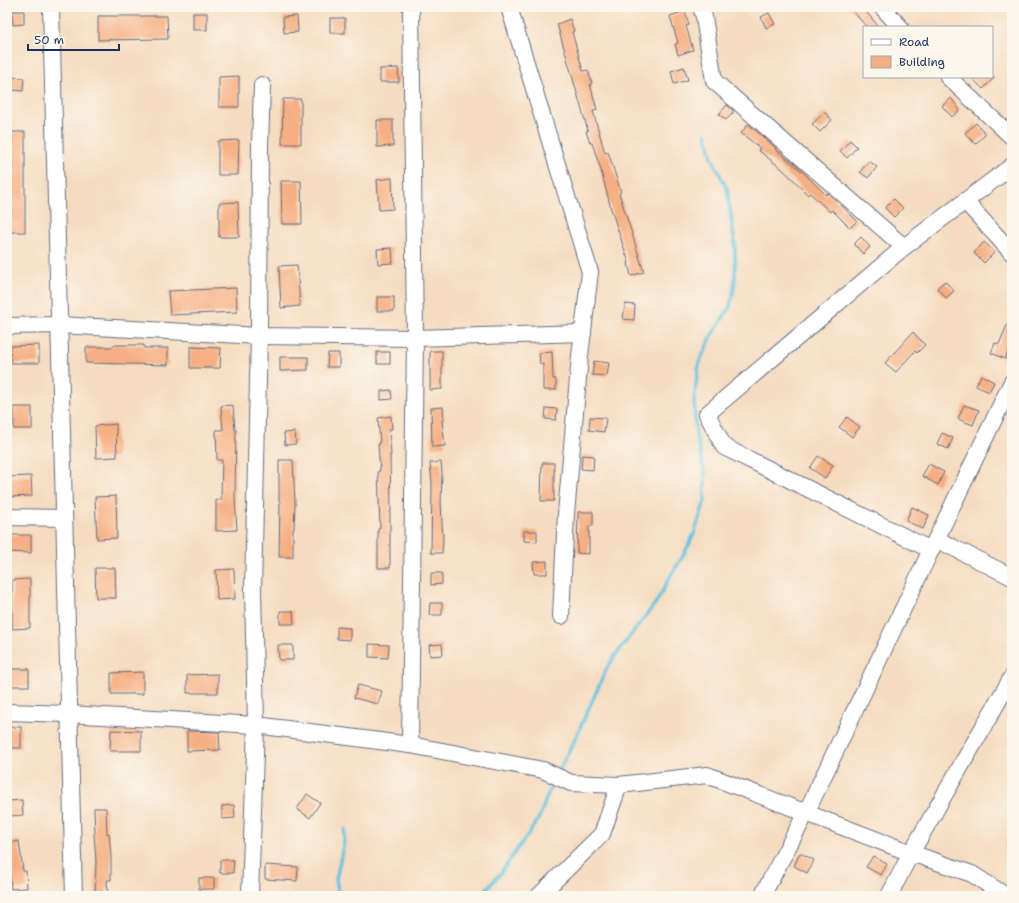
<svg xmlns="http://www.w3.org/2000/svg" width="1019" height="903" font-family="'Shantell Sans',sans-serif">
	<style>
		.lines { fill: none; stroke-linecap: round; stroke-linejoin: round }
		.stream { stroke: #62c1e0; stroke-width: 3.5 }
		.building { fill: #f6af82 }
		.minor-casing { stroke: #676c80; stroke-width: 18 }
		.minor { stroke: #fff; stroke-width: 16 }
	</style>
	<rect width="100%" height="100%" fill="#fbf7ec"/>
	<filter id="ink" filterUnits="userSpaceOnUse"><feTurbulence type="fractalNoise" baseFrequency=".025" numOctaves="2"/><feDisplacementMap in="SourceGraphic" scale="8" xChannelSelector="R" yChannelSelector="G"/><feConvolveMatrix kernelMatrix="1 2 1 2 8 2 1 2 1" color-interpolation-filters="sRGB"/></filter>
	<filter id="wash" filterUnits="userSpaceOnUse"><feTurbulence type="fractalNoise" baseFrequency=".012" numOctaves="4" result="noise"/><feDisplacementMap in="SourceGraphic" scale="16" xChannelSelector="R" yChannelSelector="G"/><feGaussianBlur stdDeviation="0.9" result="paint"/><feColorMatrix in="noise" values="0 0 0 0 0 0 0 0 0 0 0 0 0 0 0 0 0 1.4 0 .05"/><feComposite in="paint" operator="in"/></filter>
	<g filter="url(#wash)">
		<rect width="100%" height="100%" fill="#f5dcc0"/>
		<g class="lines">
			<g class="stream">
				<polyline points="558,772 574,741 607,668 615,656 657,601 671,575 683,556 694,534 705,501 705,475 696,435 694,399 699,363 713,333 729,309 733,295 735,277 735,245 727,189 712,158 706,133"/>
				<polyline points="339,896 336,879 343,847 345,829"/>
				<polyline points="480,896 499,875 538,820 554,779"/>
			</g>
		</g>
		<g id="blocks">
			<g class="building">
				<polygon points="849,7 862,7 879,27 867,27"/>
				<polygon points="12,11 24,11 24,24 13,25"/>
				<polygon points="685,11 689,25 686,26 693,50 678,55 675,44 678,43 670,16"/>
				<rect x="193" y="13" width="14" height="17"/>
				<polygon points="769,13 775,24 766,28 761,17"/>
				<polygon points="98,16 167,16 168,39 98,40"/>
				<polygon points="297,16 298,32 284,33 283,17"/>
				<rect x="330" y="18" width="15" height="15"/>
				<polygon points="570,19 574,31 572,32 583,71 588,70 592,83 590,84 597,110 593,111 605,153 608,152 621,192 619,193 644,272 631,276 628,263 629,263 611,209 600,167 592,143 590,143 586,131 588,131 557,24"/>
				<polygon points="684,67 688,80 674,84 671,71"/>
				<polygon points="398,68 399,82 380,82 380,69"/>
				<polygon points="239,76 239,107 219,107 219,77"/>
				<polygon points="11,77 24,78 23,91 11,90"/>
				<polygon points="971,77 995,77 983,89"/>
				<polygon points="951,98 960,110 952,117 942,106"/>
				<polygon points="283,99 301,99 301,144 282,144"/>
				<polygon points="727,105 733,110 733,113 726,120 719,114"/>
				<polygon points="825,112 832,120 820,132 812,124"/>
				<polygon points="377,120 393,120 393,146 377,147"/>
				<polygon points="976,123 986,134 975,144 965,133"/>
				<polygon points="748,124 776,148 775,149 804,173 826,195 828,193 839,203 857,221 850,228 832,210 830,212 810,193 808,195 800,187 800,186 781,168 758,150 760,148 741,133"/>
				<rect x="7" y="132" width="18" height="100"/>
				<polygon points="239,140 238,175 218,175 218,141"/>
				<polygon points="850,140 857,147 847,158 840,151"/>
				<polygon points="869,161 877,167 868,178 860,172"/>
				<polygon points="392,178 393,209 379,210 377,180"/>
				<polygon points="281,181 301,181 302,224 282,224"/>
				<polygon points="894,199 903,208 894,217 885,208"/>
				<polygon points="238,202 239,237 219,237 219,203"/>
				<polygon points="861,237 870,247 863,254 854,244"/>
				<polygon points="984,242 995,252 984,263 974,253"/>
				<polygon points="392,248 393,263 378,264 377,249"/>
				<polygon points="297,265 300,306 281,308 279,266"/>
				<polygon points="945,281 954,291 946,298 937,288"/>
				<polygon points="236,288 237,312 170,315 168,291"/>
				<rect x="377" y="297" width="17" height="14"/>
				<polygon points="625,304 635,305 634,320 623,319"/>
				<polygon points="1012,314 1012,342 1005,359 991,353 995,343 999,344"/>
				<polygon points="913,332 925,345 917,353 915,351 896,372 885,363"/>
				<polygon points="39,345 39,363 11,363 10,346"/>
				<polygon points="113,345 144,345 144,348 168,348 168,365 86,363 86,347 113,347"/>
				<polygon points="190,347 221,348 220,368 190,368"/>
				<polygon points="430,351 442,351 442,389 430,390"/>
				<rect x="377" y="352" width="13" height="12"/>
				<polygon points="552,352 553,379 556,379 556,390 543,390 543,364 540,364 539,353"/>
				<polygon points="328,353 339,353 339,367 327,367"/>
				<polygon points="280,357 308,357 308,370 280,371"/>
				<polygon points="594,361 609,363 607,376 592,375"/>
				<polygon points="981,375 994,382 989,392 976,386"/>
				<polygon points="391,390 392,399 381,400 381,391"/>
				<polygon points="233,405 235,430 236,430 235,499 237,530 216,531 216,500 221,500 222,460 217,460 216,430 223,430 221,406"/>
				<polygon points="964,405 979,410 973,425 958,419"/>
				<rect x="14" y="407" width="18" height="22"/>
				<polygon points="443,407 444,420 442,420 445,446 432,447 431,408"/>
				<polygon points="546,408 557,409 556,420 545,419"/>
				<polygon points="391,416 392,429 389,429 391,455 390,455 391,512 390,512 390,568 378,568 378,529 380,528 378,471 380,471 378,444 380,444 378,418"/>
				<polygon points="590,417 606,418 604,432 589,430"/>
				<polygon points="847,417 860,427 852,437 839,427"/>
				<polygon points="116,424 117,457 96,458 95,426"/>
				<polygon points="295,432 296,444 285,445 284,433"/>
				<polygon points="942,433 953,438 948,449 937,444"/>
				<polygon points="582,455 594,456 593,470 581,469"/>
				<polygon points="818,456 833,465 825,478 810,468"/>
				<polygon points="279,460 293,460 295,503 294,529 293,529 293,557 279,557 280,502 279,502"/>
				<polygon points="441,462 442,473 441,503 443,541 442,553 431,553 432,483 430,463"/>
				<polygon points="542,463 554,463 554,501 541,501"/>
				<polygon points="929,464 944,472 938,485 922,476"/>
				<polygon points="31,476 32,496 8,497 8,477"/>
				<polygon points="116,496 117,538 97,539 95,497"/>
				<polygon points="912,507 929,515 923,529 906,521"/>
				<polygon points="578,512 593,512 593,526 589,526 589,554 577,553"/>
				<polygon points="524,531 537,531 537,542 524,541"/>
				<polygon points="7,535 31,535 31,553 7,552"/>
				<polygon points="547,561 547,574 534,574 533,562"/>
				<polygon points="95,568 115,568 116,598 96,598"/>
				<polygon points="234,569 235,599 217,600 216,570"/>
				<polygon points="431,573 442,573 442,584 431,585"/>
				<polygon points="30,579 30,628 12,629 12,580"/>
				<polygon points="430,603 442,603 442,615 429,615"/>
				<polygon points="280,611 293,611 294,624 280,624"/>
				<polygon points="337,627 350,628 350,640 337,639"/>
				<polygon points="369,644 389,645 388,658 369,657"/>
				<polygon points="442,644 443,655 430,656 429,645"/>
				<polygon points="278,645 293,645 293,660 279,660"/>
				<rect x="7" y="669" width="22" height="17"/>
				<polygon points="143,672 143,694 111,694 111,673"/>
				<polygon points="218,674 218,693 187,693 187,675"/>
				<polygon points="358,685 382,691 378,704 354,698"/>
				<rect x="7" y="727" width="14" height="21"/>
				<polygon points="111,730 141,731 141,751 110,751"/>
				<polygon points="187,731 219,732 220,750 187,751"/>
				<polygon points="307,794 320,803 310,818 297,809"/>
				<polygon points="22,800 23,815 9,816 8,801"/>
				<polygon points="234,805 235,818 222,819 222,806"/>
				<polygon points="94,808 106,808 107,834 109,833 111,857 111,880 107,880 108,896 95,896 96,861 94,834 95,834"/>
				<polygon points="19,841 23,871 26,871 27,888 11,889 9,858 8,858 7,843"/>
				<polygon points="800,853 814,860 807,873 794,866"/>
				<polygon points="873,856 887,864 881,875 866,867"/>
				<polygon points="220,860 234,860 233,873 220,873"/>
				<polygon points="265,865 298,867 297,881 265,879"/>
				<rect x="199" y="878" width="15" height="11"/>
			</g>
		</g>
	</g>
	<g filter="url(#ink)">
		<use href="#blocks" fill-opacity="0" stroke="#676c80" stroke-width="1"/>
		<g class="lines">
			<g class="minor-casing">
				<g id="minor">
					<polyline points="51,7 74,896"/>
					<polyline points="509,7 590,272 580,356 566,514 561,616"/>
					<polyline points="701,7 704,17 714,81 904,247"/>
					<polyline points="882,7 900,27"/>
					<polyline points="948,77 1012,137"/>
					<polyline points="965,201 1012,253"/>
					<polyline points="7,326 59,325 259,336 415,338 583,333"/>
					<polyline points="7,517 64,518"/>
					<polyline points="936,539 1012,577"/>
					<polyline points="931,550 724,447 707,414 904,247 1012,166"/>
					<polyline points="7,712 68,714 256,725 410,745 543,770 571,783 619,785 707,775 911,853 972,874 1006,896"/>
					<polyline points="410,745 415,338 411,7"/>
					<polyline points="250,896 256,725 253,590 259,336 260,144 262,85"/>
					<polyline points="539,896 602,834 619,785"/>
					<polyline points="762,896 806,813 931,550 1012,382"/>
					<polyline points="889,896 911,853 1012,677"/>
				</g>
			</g>
			<use href="#minor" class="minor"/>
		</g>
	</g>
	<rect width="1019" height="903" fill="none" stroke="#fbf7ec" stroke-width="24"/>
	<rect x="863" y="26" width="130" height="52" fill="#fbf7ec" stroke="#a1a7b3"/>
	<rect x="871" y="39" width="20" height="6" fill="#ffffff" stroke="#a1a7b3"/>
	<text x="899" y="46" font-size="12" fill="#1b2f5e">Road</text>
	<rect x="871" y="56" width="20" height="12" fill="#f6af82" stroke="#a1a7b3"/>
	<text x="899" y="66" font-size="12" fill="#1b2f5e">Building</text>
	<path d="M28 44v6h91v-6" fill="none" stroke="#1b2f5e" stroke-width="2"/>
	<text x="34" y="44" font-size="12" fill="#1b2f5e" stroke="#fbf7ec" stroke-width="3" paint-order="stroke">50 m</text>
</svg>
